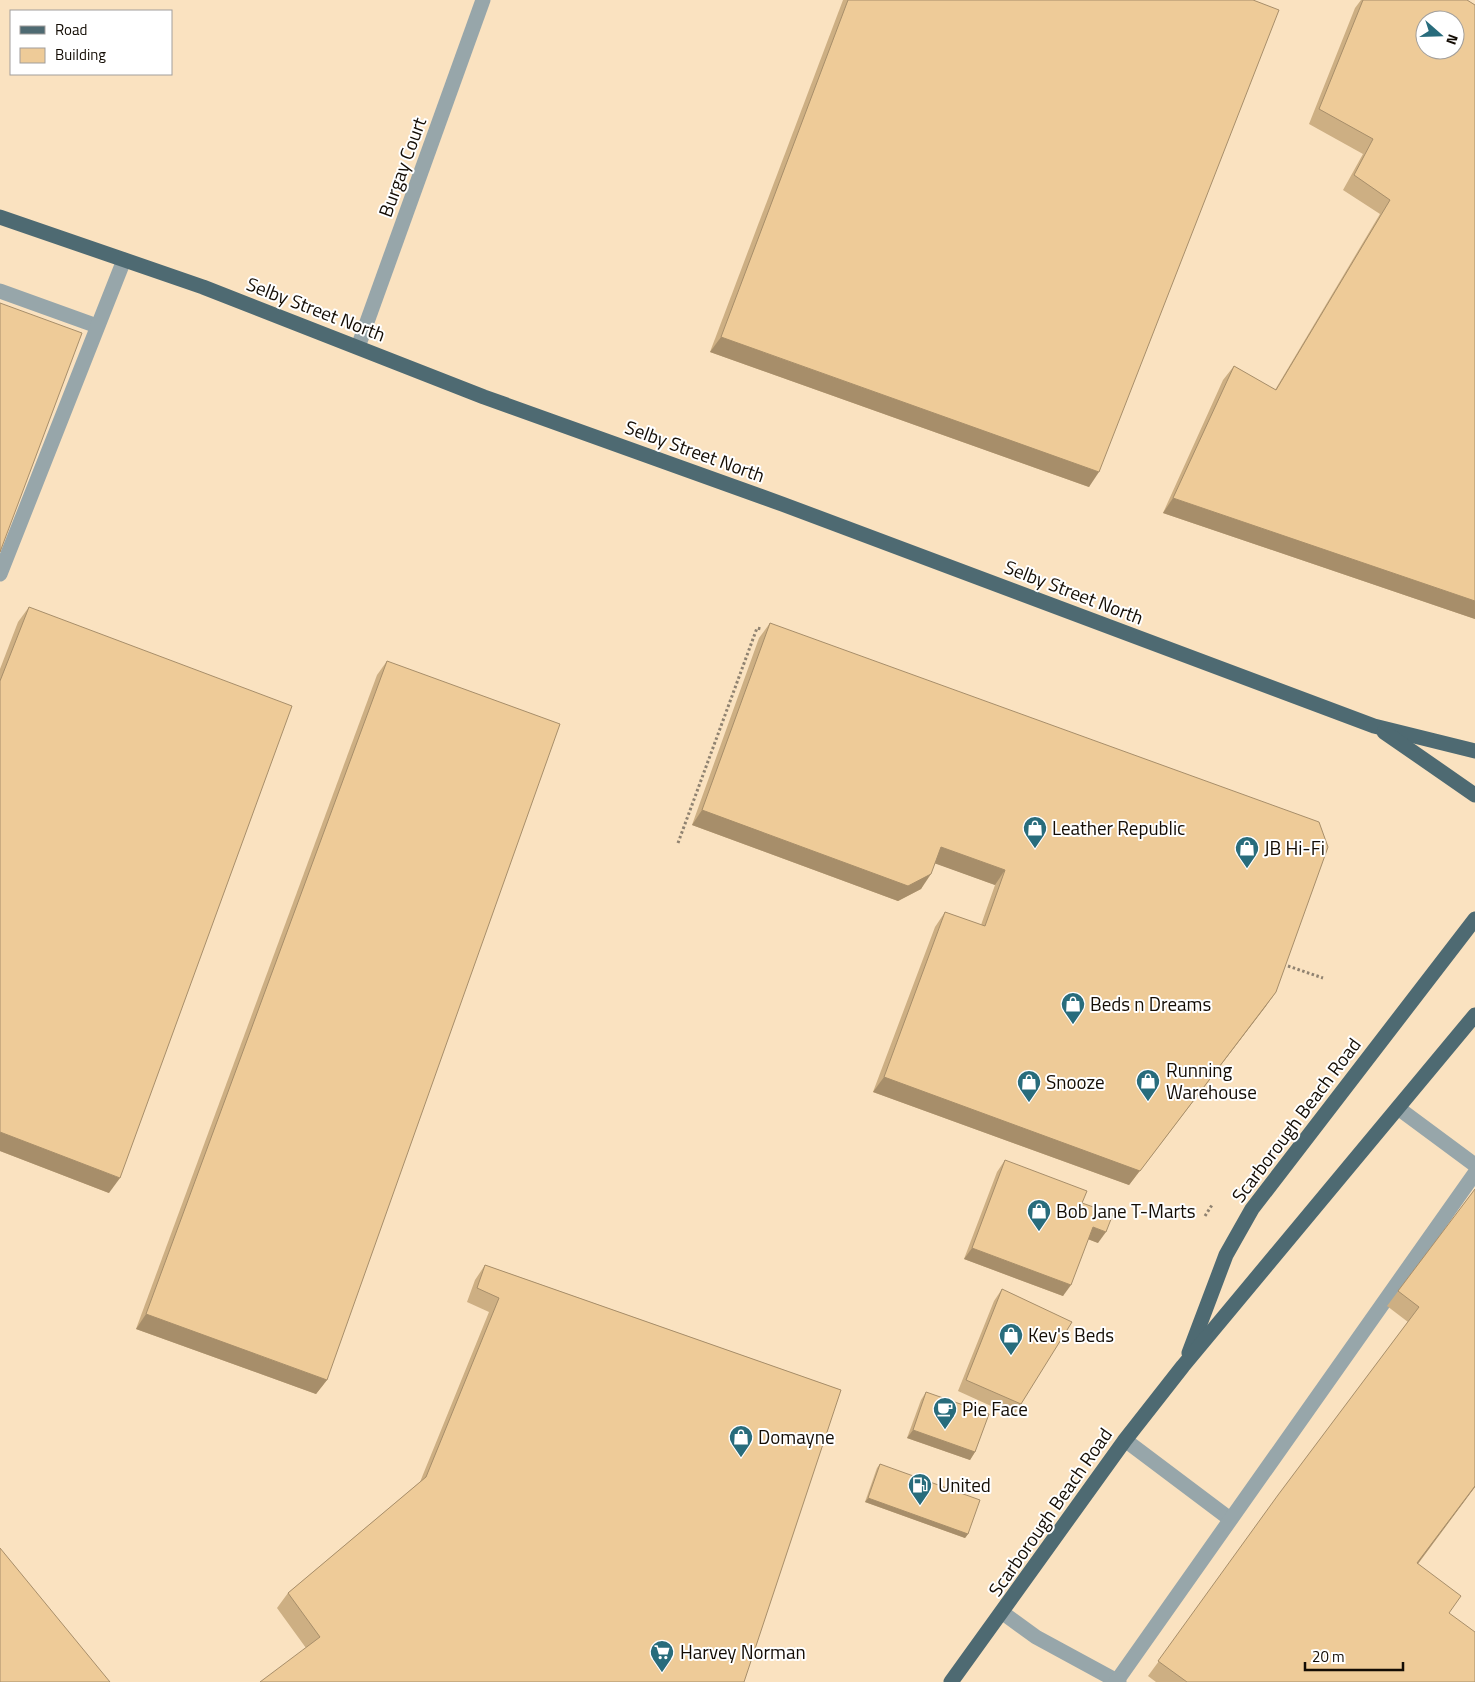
<svg xmlns="http://www.w3.org/2000/svg" width="1475" height="1682" font-family="'Titillium Web',sans-serif">
	<style>
		.built { fill: #fae2c0; fill-rule: evenodd }
		.lines { fill: none; stroke-linecap: round; stroke-linejoin: round }
		.path { stroke: #8f8270; stroke-width: 3; stroke-dasharray: 2.5 2.5; stroke-linecap: butt }
		.minor { stroke: #97a6aa; stroke-width: 15 }
		.major { stroke: #4e6a72; stroke-width: 15 }
		.wall { fill: #cdaf83 }
		.shaded-wall { fill: #a78e6a }
		.building { fill: #eecb98; stroke: #a78e6a; fill-rule: evenodd }
		.labels { text-anchor: middle; stroke-width: 4; stroke-linejoin: round; paint-order: stroke }
		.street-label { font-size: 19px; fill: #130c04; stroke: #fff }
		.poi-label { font-size: 19px; fill: #130c04; stroke: #fff; text-anchor: start }
	</style>
	<rect width="100%" height="100%" fill="#ffecd1"/>
	<path class="built" d="M0 0H1475V1682H0ZM11 11H171V74H11ZM1425 20H1455V50H1425Z"/>
	<g class="lines">
		<g class="path">
			<polyline points="678,843 757,628 762,629"/>
			<polyline points="1288,966 1323,978"/>
			<polyline points="1205,1216 1212,1205"/>
		</g>
		<g class="minor">
			<polyline points="0,291 97,326"/>
			<polyline points="358,347 483,0"/>
			<polyline points="0,574 124,260"/>
			<polyline points="1398,1108 1475,1165"/>
			<polyline points="1125,1440 1230,1519"/>
			<polyline points="1003,1613 1036,1637 1119,1682"/>
			<polyline points="1116,1682 1475,1173"/>
		</g>
		<g class="major">
			<polyline points="0,217 203,287 484,397 782,504 1374,726 1475,751"/>
			<polyline points="1384,732 1475,795"/>
			<polyline points="1189,1353 1226,1255 1252,1209 1475,919"/>
			<polyline points="951,1682 1125,1440 1183,1366 1475,1015"/>
		</g>
	</g>
	<g class="wall">
		<polygon points="843,0 1253,0 1089,487 710,352"/>
		<polygon points="1361,0 1467,0 1475,5 1475,619 1163,513 1223,380 1234,366 1275,390 1380,214 1343,190 1363,154 1309,124 1355,8"/>
		<polygon points="29,607 109,1193 0,1151 0,669 18,622"/>
		<polygon points="770,623 1266,1006 1129,1185 873,1092 935,927 945,912 981,925 995,885 935,863 921,889 898,901 692,825 759,638"/>
		<polygon points="387,661 327,1380 316,1394 136,1329 377,675"/>
		<polygon points="1005,1160 1082,1203 1098,1243 1088,1239 1063,1296 964,1259 997,1172"/>
		<polygon points="1475,1189 1475,1487 1418,1564 1449,1613 1475,1682 1156,1682 1148,1676 1408,1322 1387,1306"/>
		<polygon points="485,1265 841,1390 306,1648 277,1608 288,1593 420,1482 489,1312 467,1302 475,1280"/>
		<polygon points="1002,1289 1021,1404 1013,1416 958,1391 994,1301"/>
		<polygon points="926,1392 975,1452 970,1460 907,1438 921,1400"/>
		<polygon points="880,1464 968,1534 965,1538 865,1502 877,1468"/>
	</g>
	<g class="shaded-wall">
		<polygon points="721,337 1099,472 1089,487 710,352"/>
		<polygon points="1173,498 1475,601 1475,619 1163,513"/>
		<polygon points="702,810 931,874 921,889 898,901 692,825"/>
		<polygon points="941,847 1005,870 995,885 931,862"/>
		<polygon points="1276,992 1266,1006 1129,1185 873,1092 884,1077"/>
		<polygon points="0,1132 120,1178 109,1193 0,1151"/>
		<polygon points="1093,1227 1106,1232 1098,1243 1085,1238"/>
		<polygon points="972,1248 1071,1285 1063,1296 964,1259"/>
		<polygon points="146,1314 327,1380 316,1394 136,1329"/>
		<polygon points="913,1430 975,1452 970,1460 907,1438"/>
		<polygon points="1475,1486 1475,1487 1407,1578 1417,1563"/>
		<polygon points="868,1498 968,1534 965,1538 865,1502"/>
	</g>
	<g class="building">
		<polygon points="848,0 1253,0 1279,10 1099,472 721,337"/>
		<path d="M1363 0H1467L1475 5V601L1173 498 1234 366 1276 390 1390 200 1354 175 1373 139 1319 109ZM1425 20H1455V50H1425Z"/>
		<polygon points="0,303 82,333 0,552"/>
		<polygon points="29,607 292,706 120,1178 0,1132 0,681"/>
		<polygon points="770,623 1319,822 1328,847 1276,992 1140,1171 884,1077 945,912 985,926 1005,870 941,847 931,874 908,886 702,810"/>
		<polygon points="387,661 560,724 327,1380 146,1314"/>
		<polygon points="1005,1160 1087,1191 1082,1203 1113,1214 1106,1232 1093,1227 1071,1285 972,1248"/>
		<polygon points="1475,1189 1475,1486 1417,1563 1461,1596 1449,1613 1475,1632 1475,1682 1187,1682 1158,1661 1278,1495 1419,1307 1398,1291"/>
		<polygon points="485,1265 841,1390 744,1682 260,1682 320,1637 288,1593 426,1477 499,1298 477,1288"/>
		<polygon points="1002,1289 1072,1322 1021,1404 966,1380"/>
		<polygon points="926,1392 989,1414 975,1452 913,1430"/>
		<polygon points="880,1464 980,1500 968,1534 868,1498"/>
		<polygon points="0,1548 110,1682 0,1682"/>
	</g>
	<defs>
		<g id="shop-pin" transform="scale(1.25)"><path d="M0 17L-7.5 6A9.5 9.5 0 1 1 7.5 6Z" fill="#286c7c" stroke="#fff"/><path d="M-5-2.5h2.3a2.7 3.5 0 0 1 5.4 0H5L5.5 6h-11ZM-1.5-2.5h3a1.5 2.3 0 0 0-3 0Z" fill="#fff"/></g>
		<g id="cafe-pin" transform="scale(1.25)"><path d="M0 17L-7.5 6A9.5 9.5 0 1 1 7.5 6Z" fill="#286c7c" stroke="#fff"/><path d="M-5.5-4.5H6V0H3Q3 3.5 0 3.5H-2.5Q-5.5 3.5-5.5 0ZM3-3.2v2h1.7v-2ZM-6 4.5H4V6H-6Z" fill="#fff"/></g>
		<g id="fuel-pin" transform="scale(1.25)"><path d="M0 17L-7.5 6A9.5 9.5 0 1 1 7.5 6Z" fill="#286c7c" stroke="#fff"/><path d="M-5.5-6h7V0h2V4h1.3V-2.5L3-4.5l.8-.8L6-3V5H2.5V1h-1V6h-7ZM-4.2-4.7v3.2H.2V-4.7Z" fill="#fff"/></g>
		<g id="supermarket-pin" transform="scale(1.25)"><path d="M0 17L-7.5 6A9.5 9.5 0 1 1 7.5 6Z" fill="#286c7c" stroke="#fff"/><path d="M-6-5.5h2.5l.6 2H6L4.5 2H-2.5L-4.4-4H-6ZM-1.5 3.2a1.3 1.3 0 1 0 .1 0ZM3 3.2a1.3 1.3 0 1 0 .1 0Z" fill="#fff"/></g>
	</defs>
	<g fill-rule="evenodd">
		<use href="#shop-pin" x="1035" y="828"/>
		<use href="#shop-pin" x="1247" y="848"/>
		<use href="#shop-pin" x="1073" y="1004"/>
		<use href="#shop-pin" x="1148" y="1081"/>
		<use href="#shop-pin" x="1029" y="1082"/>
		<use href="#shop-pin" x="1039" y="1211"/>
		<use href="#shop-pin" x="1011" y="1335"/>
		<use href="#cafe-pin" x="945" y="1409"/>
		<use href="#shop-pin" x="741" y="1437"/>
		<use href="#fuel-pin" x="920" y="1485"/>
		<use href="#supermarket-pin" x="662" y="1652"/>
	</g>
	<g class="labels">
		<g class="street-label">
			<text transform="translate(402 167) rotate(-70)" y="7">Burgay Court</text>
			<text transform="translate(316 309) rotate(21)" y="7">Selby Street North</text>
			<text transform="translate(695 451) rotate(20)" y="7">Selby Street North</text>
			<text transform="translate(1074 592) rotate(21)" y="7">Selby Street North</text>
			<text transform="translate(1296 1120) rotate(-53)" y="7">Scarborough Beach Road</text>
			<text transform="translate(1050 1512) rotate(-55)" y="7">Scarborough Beach Road</text>
		</g>
		<g class="poi-label">
			<text x="1052" y="835">Leather Republic</text>
			<text x="1264" y="855">JB Hi-Fi</text>
			<text x="1090" y="1011">Beds n Dreams</text>
			<text x="1166" y="1077">Running<tspan x="1166" dy="22">Warehouse</tspan></text>
			<text x="1046" y="1089">Snooze</text>
			<text x="1056" y="1218">Bob Jane T-Marts</text>
			<text x="1028" y="1342">Kev's Beds</text>
			<text x="962" y="1416">Pie Face</text>
			<text x="758" y="1444">Domayne</text>
			<text x="938" y="1492">United</text>
			<text x="680" y="1659">Harvey Norman</text>
		</g>
	</g>
	<rect x="10" y="10" width="162" height="65" fill="#ffffff" stroke="#a19e9b"/>
	<rect x="20" y="26" width="25" height="8" fill="#4e6a72" stroke="#a19e9b"/>
	<text x="55" y="35" font-size="15" fill="#130c04">Road</text>
	<rect x="20" y="48" width="25" height="15" fill="#eecb98" stroke="#a19e9b"/>
	<text x="55" y="60" font-size="15" fill="#130c04">Building</text>
	<g transform="translate(1440 35) rotate(110)"><circle r="24" fill="#ffffff" stroke="#a19e9b"/>
	<path d="M0-4L9 19L0 12L-9 19Z" fill="#286c7c"/>
	<text y="-8" font-size="14" font-weight="bold" text-anchor="middle" fill="#130c04">N</text>
	</g>
	<path d="M1305 1662v8h98v-8" fill="none" stroke="#130c04" stroke-width="2.5"/>
	<text x="1312" y="1662" font-size="15" fill="#130c04" stroke="#ffffff" stroke-width="4" paint-order="stroke">20 m</text>
</svg>
